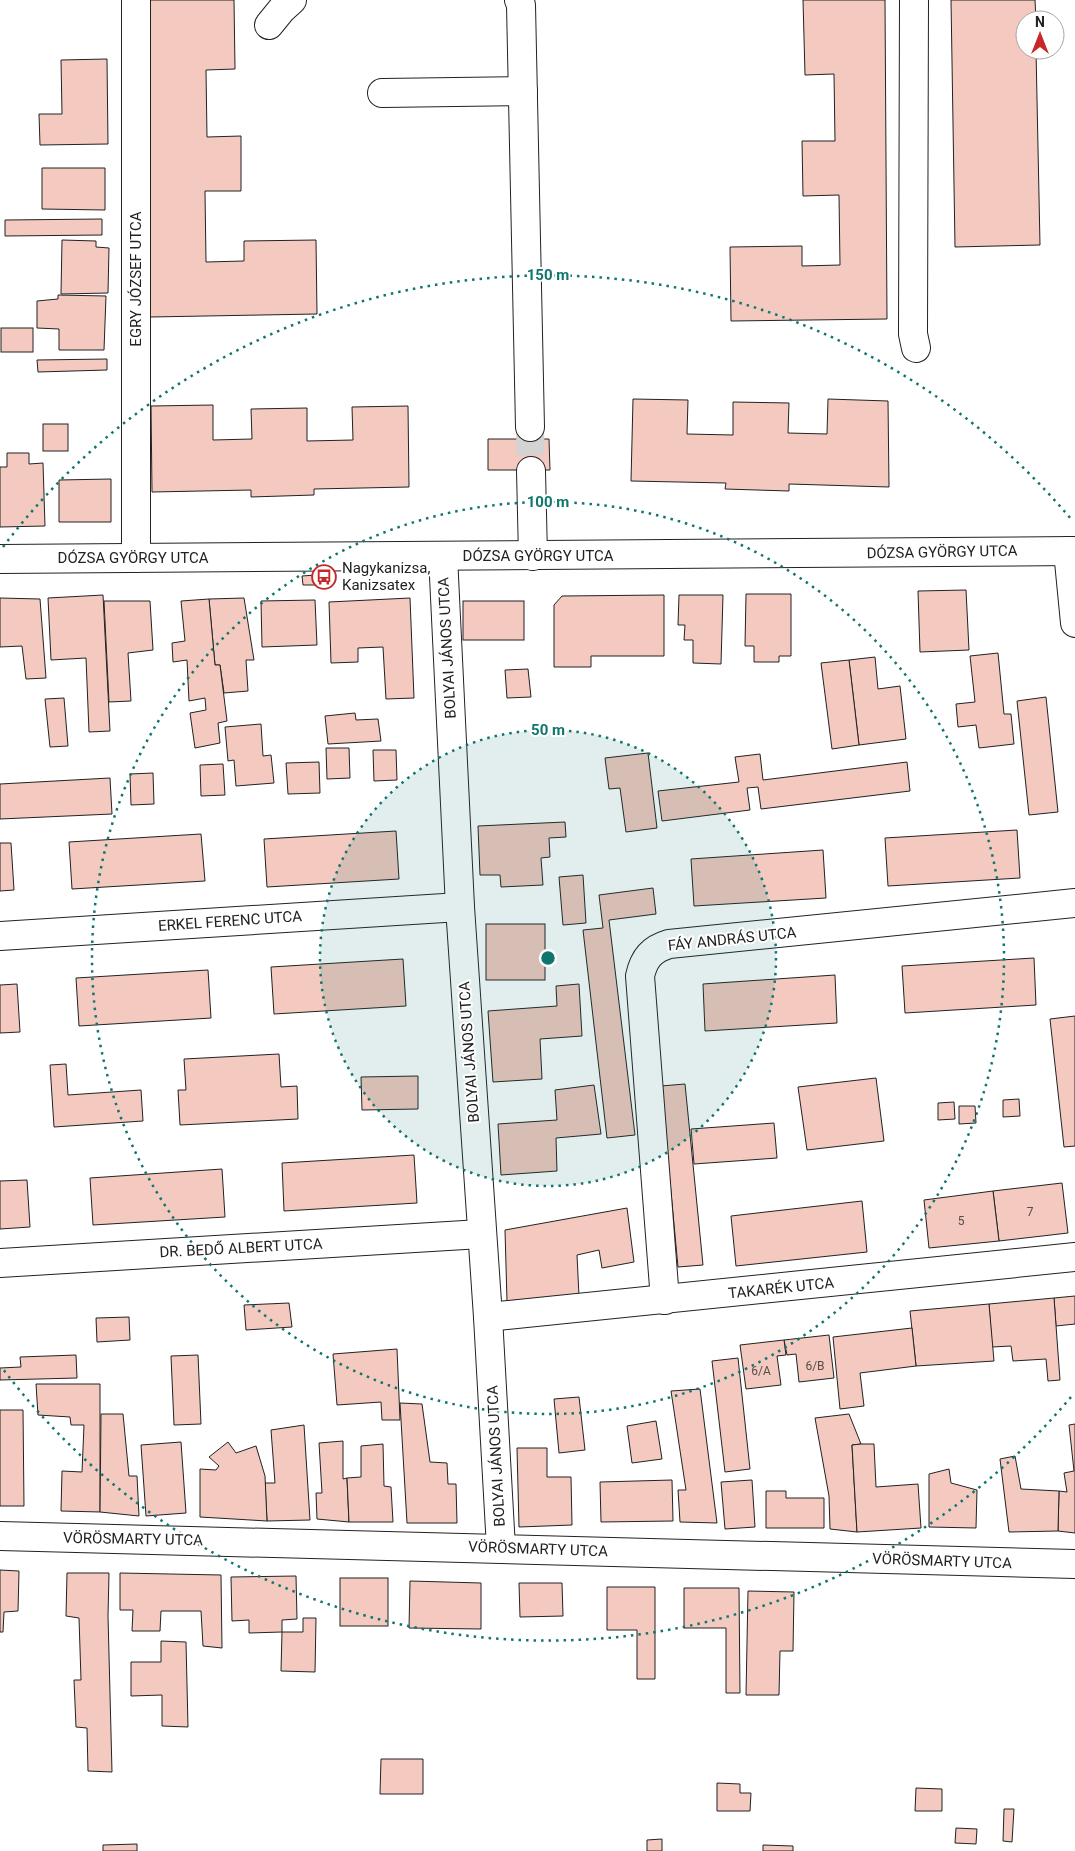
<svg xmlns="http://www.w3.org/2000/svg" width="1075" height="1851" font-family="Roboto,sans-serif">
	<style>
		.building { fill: #f3c9c0; stroke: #222 }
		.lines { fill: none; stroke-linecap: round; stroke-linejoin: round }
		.minor-tunnel { stroke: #d3d3d3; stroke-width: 28; stroke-dasharray: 28 14; stroke-linecap: butt }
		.minor-casing { stroke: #222; stroke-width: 30 }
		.minor { stroke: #fff; stroke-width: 28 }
		.ring { fill: none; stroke: #0f766e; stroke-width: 2.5; stroke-dasharray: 2.5 5 }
		.labels { text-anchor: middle; stroke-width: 4; stroke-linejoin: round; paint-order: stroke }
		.number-label { font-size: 12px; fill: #564c4a }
		.street-label { font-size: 15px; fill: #222; stroke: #fff }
		.poi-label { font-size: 15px; fill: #222; stroke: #fff; text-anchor: start }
		.centre { fill: #0f766e; stroke: #fff; stroke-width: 2.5 }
		.ring-label { font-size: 15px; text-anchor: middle; font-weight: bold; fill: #0f766e; stroke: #fff; stroke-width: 4; stroke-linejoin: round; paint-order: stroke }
	</style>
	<rect width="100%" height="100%" fill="#fff"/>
	<g class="building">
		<polygon points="148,0 234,0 235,69 206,70 207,137 241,136 241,191 205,191 206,262 244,261 244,241 316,240 317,314 150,317"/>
		<polygon points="803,0 885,0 887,319 731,321 730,247 802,246 802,266 840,265 839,195 803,196 802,141 835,141 834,74 805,75"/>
		<polygon points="951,0 1035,0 1036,20 1025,20 1025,50 1036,50 1040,245 955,247"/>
		<polygon points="107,59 108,144 40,145 39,114 62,114 61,60"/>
		<polygon points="42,168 105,168 105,210 42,209"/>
		<polygon points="102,219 102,235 5,236 5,220"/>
		<polygon points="62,240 96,241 96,247 109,248 108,293 61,294"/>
		<polygon points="58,295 106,296 104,350 59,350 59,329 37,328 37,301 58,299"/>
		<rect x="1" y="328" width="32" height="24"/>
		<polygon points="107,359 107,370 38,372 37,360"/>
		<polygon points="633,399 688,400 687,434 733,435 733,402 789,403 788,433 827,434 828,399 888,401 889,487 789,484 789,491 725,489 726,483 631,481"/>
		<polygon points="213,405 213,440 252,439 251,409 307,408 307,441 353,440 352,407 408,406 409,487 314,489 314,495 251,497 251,490 152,492 151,406"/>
		<rect x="43" y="424" width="25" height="27"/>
		<polygon points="488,439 549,439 550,470 488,470"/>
		<polygon points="7,453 29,453 29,464 43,463 45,526 0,527 0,467 7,467"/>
		<polygon points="111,479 111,522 59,522 59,480"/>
		<polygon points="316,575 316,585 303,585 302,576"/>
		<polygon points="966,590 969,650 920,652 918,591"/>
		<polygon points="746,594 791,594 791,656 779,656 779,662 754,662 754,646 745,646"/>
		<polygon points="103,595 110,731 89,732 86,658 51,660 48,598"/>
		<polygon points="664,595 664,656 591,656 591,667 554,667 554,605 562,596"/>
		<polygon points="679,595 723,595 721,664 693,663 693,640 684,640 685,625 678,625"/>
		<polygon points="0,598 40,599 46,678 26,679 22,646 0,647"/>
		<polygon points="244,598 254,660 246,660 248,691 224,693 220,665 215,665 209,599"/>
		<polygon points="410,598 414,698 386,699 383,647 358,648 358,662 331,663 329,602"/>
		<polygon points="209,599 215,665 220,665 227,721 218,723 220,743 195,748 190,713 206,710 205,698 189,701 187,660 173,662 172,643 185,641 181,601"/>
		<polygon points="315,600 317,645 262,647 261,601"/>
		<polygon points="104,601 150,601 153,650 128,653 131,701 109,702"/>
		<rect x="463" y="601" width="61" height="39"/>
		<polygon points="998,653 1004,714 1011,714 1014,744 979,748 976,725 958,727 956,704 975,702 970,656"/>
		<polygon points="875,657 878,689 900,686 906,739 859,745 849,660"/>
		<polygon points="849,660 859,745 832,749 821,663"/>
		<polygon points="528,669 531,697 507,698 505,670"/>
		<polygon points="1046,697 1058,812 1029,815 1017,701"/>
		<polygon points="64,698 68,746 50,747 45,699"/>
		<polygon points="355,713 356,720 378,719 381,741 328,744 325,716"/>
		<polygon points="261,724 263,756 271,755 274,783 236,786 234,760 228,761 225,727"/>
		<polygon points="326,748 349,748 350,778 327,779"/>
		<polygon points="373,750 396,750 397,780 374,781"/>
		<polygon points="648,753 657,828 626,832 620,788 609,789 605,758"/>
		<polygon points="760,754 763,780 907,762 910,791 761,809 758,787 747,788 750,810 662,821 658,791 739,782 735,757"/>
		<polygon points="319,762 320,793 288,794 286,763"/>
		<polygon points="223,764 225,795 201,796 200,765"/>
		<polygon points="153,773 154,804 131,805 130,774"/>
		<polygon points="110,778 112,814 0,819 0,784"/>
		<polygon points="565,822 566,837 549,838 550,857 541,858 543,885 501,887 500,875 480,875 478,826"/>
		<polygon points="1017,830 1020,878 888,886 885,838"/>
		<polygon points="396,831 399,879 267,887 264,839"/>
		<polygon points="201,834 205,881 72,889 69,842"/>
		<polygon points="0,843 11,843 14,890 0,891"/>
		<polygon points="823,850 826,898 694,906 691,859"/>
		<polygon points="583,875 586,923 563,925 559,877"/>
		<polygon points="653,888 656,914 609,920 635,1135 607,1138 583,930 603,928 599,895"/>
		<rect x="486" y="924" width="59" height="56"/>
		<polygon points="1034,958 1036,1005 905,1013 902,966"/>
		<polygon points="403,959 406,1006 274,1014 271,967"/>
		<polygon points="208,970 211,1018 79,1026 76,978"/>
		<polygon points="835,975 837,1023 705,1031 703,984"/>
		<polygon points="17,984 20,1032 0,1033 0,985"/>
		<polygon points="579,984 582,1036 540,1039 542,1079 493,1082 488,1011 557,1006 556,986"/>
		<polygon points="1075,1016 1075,1146 1064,1147 1050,1019"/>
		<polygon points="279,1054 281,1087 297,1086 298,1119 180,1125 178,1090 186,1090 184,1059"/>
		<polygon points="66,1064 68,1095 141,1090 143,1121 54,1127 50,1065"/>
		<polygon points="418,1076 418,1109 362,1110 361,1077"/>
		<polygon points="876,1078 884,1141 807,1150 798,1087"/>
		<polygon points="685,1084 703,1265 678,1267 661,1086"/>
		<polygon points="594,1085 601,1134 556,1138 557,1171 501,1175 498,1124 557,1120 555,1090"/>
		<polygon points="1019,1099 1020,1116 1003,1117 1003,1100"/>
		<polygon points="954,1102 955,1119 938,1120 938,1103"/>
		<polygon points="959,1106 975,1106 976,1123 959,1124"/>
		<polygon points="774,1123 777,1158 694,1164 691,1129"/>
		<polygon points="414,1155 417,1203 284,1211 282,1163"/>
		<polygon points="222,1169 225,1217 93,1225 90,1178"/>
		<polygon points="27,1180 30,1227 0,1229 0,1181"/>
		<polygon points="1062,1183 1068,1233 999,1241 993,1191"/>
		<polygon points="993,1191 999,1241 929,1248 924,1200"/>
		<polygon points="862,1201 867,1252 736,1266 731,1216"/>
		<polygon points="627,1208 634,1262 602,1268 599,1250 577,1255 579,1296 507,1301 505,1230"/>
		<polygon points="1075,1296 1075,1324 1056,1326 1054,1298"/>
		<polygon points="1054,1298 1060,1380 1048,1381 1046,1359 1013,1361 1011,1346 992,1347 989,1304"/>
		<polygon points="289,1303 292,1327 246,1330 244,1305"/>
		<polygon points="989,1304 994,1361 916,1366 910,1311"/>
		<polygon points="129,1317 130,1340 97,1342 96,1318"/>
		<polygon points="912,1328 916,1366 860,1373 864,1406 840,1409 833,1337"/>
		<polygon points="829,1335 834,1378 799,1382 796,1354 787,1355 784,1340"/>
		<polygon points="784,1340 786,1355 777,1356 781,1385 746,1389 740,1345"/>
		<polygon points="397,1349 400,1420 382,1420 381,1402 337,1405 333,1354"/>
		<polygon points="76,1355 77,1378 0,1380 0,1368 21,1367 20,1357"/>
		<polygon points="198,1355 201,1424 174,1425 171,1356"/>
		<polygon points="738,1358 750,1469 725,1472 712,1361"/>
		<polygon points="36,1384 100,1384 100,1512 61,1511 62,1471 82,1472 84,1425 71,1425 70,1417 38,1415"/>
		<polygon points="700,1389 717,1523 680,1522 678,1490 686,1490 671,1391"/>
		<polygon points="579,1397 585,1450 559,1453 554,1399"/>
		<polygon points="400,1403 422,1404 430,1462 447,1463 448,1484 456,1484 457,1523 407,1523"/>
		<polygon points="0,1410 23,1410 24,1506 0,1506"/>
		<polygon points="101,1414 123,1414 129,1476 137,1476 139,1516 100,1512"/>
		<polygon points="849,1414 861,1444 852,1445 857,1532 830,1529 829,1496 815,1418"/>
		<polygon points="656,1421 662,1459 632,1463 627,1426"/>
		<polygon points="1075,1424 1075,1533 1058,1531 1059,1491 1067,1492 1064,1473 1074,1471 1069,1425"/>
		<polygon points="304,1425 310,1520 267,1521 265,1483 275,1483 271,1430"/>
		<polygon points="343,1441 343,1479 347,1478 349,1522 317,1519 316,1493 322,1493 319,1443"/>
		<polygon points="181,1442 186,1513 146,1516 141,1445"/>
		<polygon points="228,1442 236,1453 256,1446 265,1476 267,1521 200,1517 200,1469 216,1470 219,1466 209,1457"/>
		<polygon points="383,1444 384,1486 391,1487 393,1522 349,1522 347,1478 361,1477 361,1446"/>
		<polygon points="861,1444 874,1444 876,1487 918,1484 921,1528 857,1532 852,1445"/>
		<polygon points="517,1448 547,1448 547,1477 571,1477 572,1525 519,1527"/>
		<polygon points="1015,1456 1021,1489 1059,1491 1058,1531 1009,1532 1000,1459"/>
		<polygon points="949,1469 951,1483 977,1490 976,1528 929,1527 929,1474"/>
		<polygon points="672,1480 673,1521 601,1522 600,1482"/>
		<polygon points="752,1480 755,1527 725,1529 721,1482"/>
		<polygon points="766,1491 786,1491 786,1498 824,1498 824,1528 766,1528"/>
		<polygon points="0,1570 19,1571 18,1611 4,1612 3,1632 0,1632"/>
		<polygon points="67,1573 109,1573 108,1616 112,1772 88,1771 87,1728 76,1727 74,1680 81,1680 79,1618 66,1616"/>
		<polygon points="120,1573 221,1575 222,1648 203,1646 201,1611 161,1611 160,1631 132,1631 133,1610 120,1610"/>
		<polygon points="296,1576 297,1619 282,1620 282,1632 249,1633 249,1620 232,1621 231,1577"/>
		<rect x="340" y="1578" width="48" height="48"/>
		<polygon points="410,1581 481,1583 481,1629 409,1628"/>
		<polygon points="519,1583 562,1583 563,1616 520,1617"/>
		<polygon points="607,1587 655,1587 655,1679 637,1679 637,1630 607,1630"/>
		<polygon points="684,1588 739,1588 740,1693 726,1693 726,1628 684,1628"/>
		<polygon points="748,1591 794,1592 793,1651 780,1651 779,1695 746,1695"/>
		<polygon points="303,1618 316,1618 315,1672 281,1671 282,1632 303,1632"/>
		<polygon points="161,1641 186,1642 188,1727 162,1726 162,1695 131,1696 131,1662 161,1662"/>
		<polygon points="381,1759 423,1759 423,1794 380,1794"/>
		<polygon points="717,1783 740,1784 740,1793 751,1793 750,1811 717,1811"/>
		<polygon points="916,1788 942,1789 942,1811 915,1811"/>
		<polygon points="1004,1809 1014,1809 1012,1842 1003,1841"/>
		<polygon points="956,1828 977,1829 976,1844 955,1843"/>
		<polygon points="662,1839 662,1851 647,1851 647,1840"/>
		<polygon points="137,1844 137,1851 103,1851 103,1845"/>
		<polygon points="763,1845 793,1846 793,1851 763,1851"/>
	</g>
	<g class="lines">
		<polyline class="minor-tunnel" points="530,427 531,471"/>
		<g class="minor-casing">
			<g id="minor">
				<polyline points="136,0 136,558"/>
				<polyline points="519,0 521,5 530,427"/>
				<polyline points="914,0 913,334 916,348"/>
				<polyline points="269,25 282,9 292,0"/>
				<polyline points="382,93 523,91"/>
				<polyline points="531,471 533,556"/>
				<polyline points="1068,551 1075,623"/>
				<polyline points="443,556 460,907 488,1317 501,1548"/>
				<polyline points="0,559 1075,551"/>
				<polyline points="0,936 460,907"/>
				<polyline points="0,1263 481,1234"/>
				<path d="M665 1300 640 976C644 958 652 949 669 944L1075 903"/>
				<polyline points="488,1317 1075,1257"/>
				<polyline points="0,1536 1075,1564"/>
			</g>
		</g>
		<use href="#minor" class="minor"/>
	</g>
	<circle cx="548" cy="958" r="228" fill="#0f766e" fill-opacity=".12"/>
	<g class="ring">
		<circle cx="548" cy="958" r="228"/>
		<circle cx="548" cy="958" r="456"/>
		<path d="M1071 1397A683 683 0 0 1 3 1369M3 547A683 683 0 0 1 1071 519"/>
	</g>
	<defs>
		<g id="bus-ring" transform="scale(1.25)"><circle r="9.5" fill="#fff" stroke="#c62828" stroke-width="1.5"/><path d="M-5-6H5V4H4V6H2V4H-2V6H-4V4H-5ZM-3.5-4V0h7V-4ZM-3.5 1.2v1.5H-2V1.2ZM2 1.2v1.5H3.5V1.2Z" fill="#c62828"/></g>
	</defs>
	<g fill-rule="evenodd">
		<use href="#bus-ring" x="324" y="577"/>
	</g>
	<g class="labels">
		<g class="number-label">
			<text x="1030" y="1216">7</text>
			<text x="961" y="1225">5</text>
			<text x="815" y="1370">6/B</text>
			<text x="761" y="1375">6/A</text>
		</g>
		<g class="street-label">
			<text transform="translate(136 279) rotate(-90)" y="5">EGRY JÓZSEF UTCA</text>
			<text transform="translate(942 552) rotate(-1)" y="5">DÓZSA GYÖRGY UTCA</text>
			<text x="538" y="561">DÓZSA GYÖRGY UTCA</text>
			<text x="133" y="563">DÓZSA GYÖRGY UTCA</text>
			<text transform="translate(447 648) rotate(-93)" y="5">BOLYAI JÁNOS UTCA</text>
			<text transform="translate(230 921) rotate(-4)" y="5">ERKEL FERENC UTCA</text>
			<text transform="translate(732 939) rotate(-6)" y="5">FÁY ANDRÁS UTCA</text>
			<text transform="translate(469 1052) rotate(-94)" y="5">BOLYAI JÁNOS UTCA</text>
			<text transform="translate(241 1248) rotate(-3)" y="5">DR. BEDŐ ALBERT UTCA</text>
			<text transform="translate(781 1288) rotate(-6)" y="5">TAKARÉK UTCA</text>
			<text transform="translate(496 1456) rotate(-93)" y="5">BOLYAI JÁNOS UTCA</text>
			<text transform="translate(133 1539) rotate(1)" y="5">VÖRÖSMARTY UTCA</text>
			<text transform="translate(538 1549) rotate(2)" y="5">VÖRÖSMARTY UTCA</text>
			<text transform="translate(942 1561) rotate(2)" y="5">VÖRÖSMARTY UTCA</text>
		</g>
		<g class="poi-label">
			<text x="342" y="573">Nagykanizsa,<tspan x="342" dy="17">Kanizsatex</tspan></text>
		</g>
	</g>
	<circle cx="548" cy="958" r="8" class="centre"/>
	<g class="ring-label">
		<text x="548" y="280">150 m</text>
		<text x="548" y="507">100 m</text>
		<text x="548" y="735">50 m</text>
	</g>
	<g transform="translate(1040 35)"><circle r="24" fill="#ffffff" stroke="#a7a7a7"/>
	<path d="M0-4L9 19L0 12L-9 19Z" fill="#c62828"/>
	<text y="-8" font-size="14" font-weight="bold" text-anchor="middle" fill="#222222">N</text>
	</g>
</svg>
